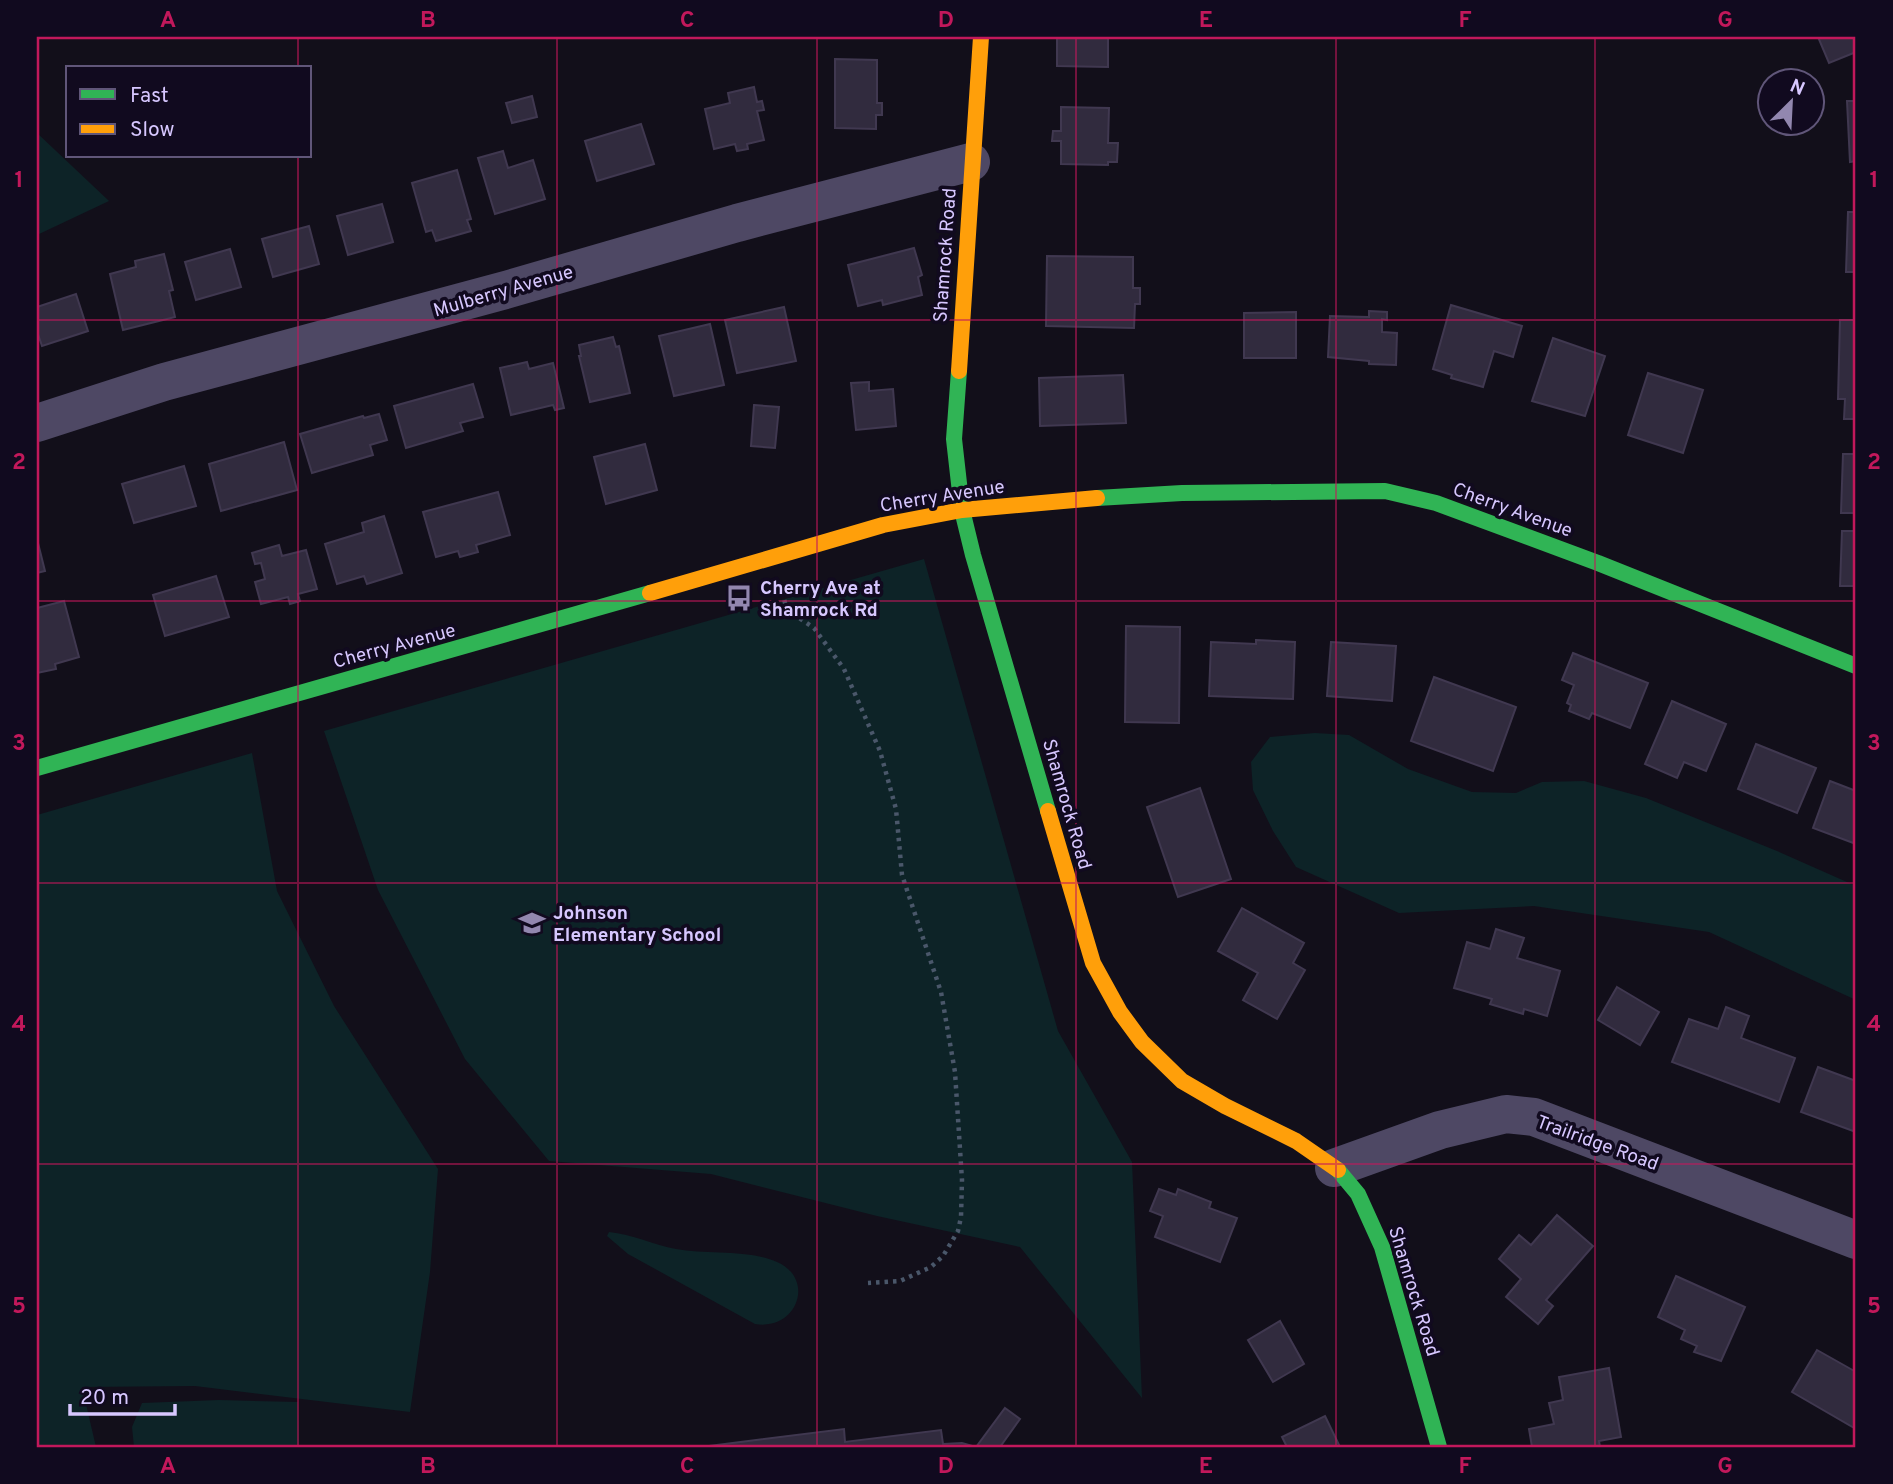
<svg xmlns="http://www.w3.org/2000/svg" width="1893" height="1484" font-family="Overpass,sans-serif">
	<style>
		.green { fill: #0d2327 }
		.building { fill: #312b3e; stroke: #403850; stroke-width: 2 }
		.lines { fill: none; stroke-linecap: round; stroke-linejoin: round }
		.path { stroke: #4a576a; stroke-width: 4.5; stroke-dasharray: 3.5 5; stroke-linecap: butt }
		.street { stroke: #4e4864; stroke-width: 38 }
		.fast { stroke: #30b455; stroke-width: 16 }
		.slow { stroke: #ff9f0a; stroke-width: 16 }
		.grid { fill: none; stroke: #c2185b; stroke-width: 2; stroke-opacity: 0.55 }
		.labels { text-anchor: middle; stroke-width: 7; stroke-linejoin: round; paint-order: stroke }
		.street-label { font-size: 19px; fill: #d7c7ff; stroke: #110a1f }
		.poi-label { font-size: 19px; font-weight: bold; fill: #d7c7ff; stroke: #110a1f; text-anchor: start }
		.neatline { fill: none; stroke: #c2185b; stroke-width: 2.5 }
		.grid-label { font-size: 23px; text-anchor: middle; font-weight: bold; fill: #c2185b }
	</style>
	<rect width="100%" height="100%" fill="#120f1a"/>
	<g class="green">
		<polygon points="37,133 109,201 37,235"/>
		<polygon points="924,559 1058,1031 1132,1162 1142,1398 1020,1247 877,1216 711,1174 549,1161 465,1059 378,890 324,731"/>
		<polygon points="1315,733 1349,735 1408,769 1472,792 1516,793 1542,782 1584,781 1646,798 1777,851 1856,886 1856,1000 1709,932 1534,906 1399,913 1296,867 1273,831 1253,790 1251,762 1270,737"/>
		<polygon points="252,753 277,891 334,1006 438,1169 430,1272 410,1412 195,1386 82,1387 96,1447 37,1447 37,815"/>
		<path d="M609 1232C632 1234 654 1245 676 1249 707 1255 749 1249 777 1262 816 1279 797 1331 755 1324L628 1254 607 1236Z"/>
		<polygon points="219,1400 298,1402 299,1447 134,1447 132,1427 142,1403"/>
	</g>
	<g class="building">
		<polygon points="1057,37 1108,37 1108,67 1057,66"/>
		<polygon points="1818,37 1856,37 1856,52 1829,63"/>
		<polygon points="835,59 877,60 877,103 882,103 882,115 876,115 876,129 835,128"/>
		<polygon points="754,87 757,102 762,101 764,110 757,111 764,140 747,144 748,149 737,151 735,144 714,149 705,109 730,103 728,93"/>
		<polygon points="532,96 537,117 512,123 506,103"/>
		<polygon points="1847,101 1856,101 1856,161 1850,162"/>
		<polygon points="1061,107 1109,108 1108,143 1118,143 1117,162 1108,162 1108,165 1061,164 1061,141 1052,141 1053,131 1061,131"/>
		<polygon points="641,124 654,164 597,181 585,141"/>
		<polygon points="503,151 508,168 533,160 545,199 495,214 478,158"/>
		<polygon points="457,170 471,219 467,220 471,231 436,241 432,230 426,232 412,183"/>
		<polygon points="382,204 393,242 348,255 337,216"/>
		<polygon points="1848,212 1856,212 1856,272 1846,272"/>
		<polygon points="309,226 319,264 273,277 262,239"/>
		<polygon points="914,248 922,275 918,277 922,295 883,305 882,300 858,306 848,265"/>
		<polygon points="230,249 241,287 196,300 185,262"/>
		<polygon points="164,254 173,290 169,291 175,317 123,330 110,274 136,267 135,261"/>
		<polygon points="1047,256 1133,257 1133,288 1140,288 1140,304 1135,304 1134,328 1046,326"/>
		<polygon points="76,294 88,331 42,346 37,331 37,307"/>
		<polygon points="1451,305 1522,326 1513,357 1494,351 1483,387 1451,378 1452,375 1433,369"/>
		<polygon points="784,307 796,361 737,373 725,320"/>
		<polygon points="1369,311 1387,312 1387,320 1382,319 1382,332 1397,333 1396,365 1369,364 1369,361 1328,357 1330,316 1369,317"/>
		<polygon points="1296,312 1296,358 1244,358 1244,313"/>
		<polygon points="1840,320 1856,320 1856,419 1844,419 1845,399 1838,399"/>
		<polygon points="710,324 724,385 674,396 659,336"/>
		<polygon points="613,337 616,347 619,346 630,393 590,402 579,356 581,356 579,345"/>
		<polygon points="1553,338 1605,356 1585,416 1532,401"/>
		<polygon points="527,362 529,369 553,363 564,408 555,410 553,405 511,415 500,368"/>
		<polygon points="1648,373 1703,390 1683,453 1628,435"/>
		<polygon points="1123,375 1126,423 1040,426 1039,378"/>
		<polygon points="869,382 869,391 893,389 896,426 856,430 851,383"/>
		<polygon points="473,384 483,417 460,423 463,431 406,448 394,406"/>
		<polygon points="754,405 779,407 775,448 751,446"/>
		<polygon points="379,414 387,440 370,445 373,455 312,473 300,434 363,416 364,418"/>
		<polygon points="284,442 297,490 221,511 209,464"/>
		<polygon points="645,444 657,490 606,504 594,457"/>
		<polygon points="1843,454 1856,454 1856,513 1841,513"/>
		<polygon points="184,466 196,506 134,523 122,484"/>
		<polygon points="498,492 510,535 476,545 478,552 460,557 458,551 436,557 423,512"/>
		<polygon points="384,516 402,573 367,584 364,576 337,584 325,544 364,532 362,523"/>
		<polygon points="1842,531 1856,531 1856,586 1840,586"/>
		<polygon points="37,539 45,571 37,573"/>
		<polygon points="279,545 282,556 306,550 317,589 298,594 300,601 290,604 288,597 261,604 255,582 265,579 261,563 255,564 252,553"/>
		<polygon points="216,576 229,617 165,636 153,595"/>
		<polygon points="64,601 79,657 55,664 56,669 37,673 37,608"/>
		<polygon points="1126,626 1180,627 1179,723 1125,722"/>
		<polygon points="1256,640 1295,642 1293,699 1209,696 1211,642 1256,644"/>
		<polygon points="1331,642 1396,646 1392,701 1327,696"/>
		<polygon points="1573,653 1648,683 1630,728 1592,713 1589,719 1569,711 1571,705 1567,703 1574,685 1562,680"/>
		<polygon points="1434,677 1516,707 1493,771 1411,741"/>
		<polygon points="1672,701 1726,724 1706,771 1684,762 1677,778 1645,764"/>
		<polygon points="1756,744 1816,768 1797,813 1738,789"/>
		<polygon points="1830,781 1856,791 1856,844 1813,828"/>
		<polygon points="1200,788 1231,879 1178,897 1147,807"/>
		<polygon points="1242,908 1304,943 1293,963 1305,970 1277,1019 1243,1000 1258,973 1218,951"/>
		<polygon points="1496,929 1524,938 1517,958 1560,971 1547,1016 1524,1009 1523,1014 1490,1004 1492,999 1454,988 1467,942 1490,949"/>
		<polygon points="1617,987 1659,1012 1640,1045 1598,1020"/>
		<polygon points="1726,1007 1749,1016 1741,1038 1795,1058 1779,1102 1672,1062 1689,1019 1718,1029"/>
		<polygon points="1818,1067 1856,1081 1856,1132 1801,1112"/>
		<polygon points="1159,1189 1176,1195 1178,1189 1211,1202 1209,1208 1237,1218 1220,1262 1155,1237 1163,1216 1150,1211"/>
		<polygon points="1557,1215 1593,1246 1546,1300 1553,1306 1538,1324 1506,1297 1521,1279 1499,1259 1519,1235 1531,1245"/>
		<polygon points="1676,1276 1745,1307 1721,1361 1694,1352 1697,1346 1681,1339 1685,1330 1658,1317"/>
		<polygon points="1280,1321 1304,1364 1273,1382 1248,1340"/>
		<polygon points="1817,1350 1856,1372 1856,1429 1792,1392"/>
		<polygon points="1609,1368 1621,1437 1599,1441 1600,1447 1532,1447 1529,1429 1554,1424 1549,1403 1563,1400 1559,1377"/>
		<polygon points="1005,1408 1020,1419 1000,1447 701,1447 844,1429 845,1442 941,1430 943,1444 962,1443 976,1447"/>
		<polygon points="1325,1416 1340,1447 1287,1447 1282,1437"/>
	</g>
	<g class="lines">
		<polyline class="path" points="782,592 787,610 814,628 844,669 880,751 896,809 902,875 941,992 955,1072 962,1180 961,1217 958,1231 943,1256 931,1267 900,1281 868,1283"/>
		<g class="street">
			<polyline points="37,423 164,382 509,289 737,223 971,162"/>
			<polyline points="1334,1168 1440,1130 1506,1114 1534,1117 1856,1240"/>
		</g>
		<g class="fast">
			<polyline points="959,371 954,439 962,510 973,555 1048,811"/>
			<polyline points="1097,498 1182,493 1385,491 1436,503 1598,563 1856,666"/>
			<polyline points="37,768 650,593"/>
			<polyline points="1338,1170 1358,1194 1382,1247 1439,1447"/>
		</g>
		<g class="slow">
			<polyline points="959,371 981,37"/>
			<polyline points="650,593 883,525 962,510 1097,498"/>
			<polyline points="1048,811 1093,963 1120,1012 1142,1042 1182,1081 1225,1106 1296,1141 1338,1170"/>
		</g>
	</g>
	<path class="grid" d="M298 37V68M557 37V1447M817 37V1447M1076 37V1447M1336 37V1447M1595 37V1447M298 156V1447M37 320H1856M37 601H1856M37 883H1856M37 1164H1856"/>
	<defs>
		<g id="bus-bare" transform="scale(2.1)"><path d="M-5-6H5V4H4V6H2V4H-2V6H-4V4H-5ZM-3.5-4V0h7V-4ZM-3.5 1.2v1.5H-2V1.2ZM2 1.2v1.5H3.5V1.2Z" fill="#9287af" stroke="#110a1f" stroke-width="2.5" paint-order="stroke"/></g>
		<g id="school-bare" transform="scale(2.1)"><path d="M0-5L7-2L0 1L-7-2ZM-4 1L0 2.5L4 1V4Q0 6-4 4Z" fill="#9287af" stroke="#110a1f" stroke-width="2.5" paint-order="stroke"/></g>
	</defs>
	<g fill-rule="evenodd">
		<use href="#bus-bare" x="739" y="598"/>
		<use href="#school-bare" x="532" y="923"/>
	</g>
	<g class="labels">
		<g class="street-label">
			<text transform="translate(944 255) rotate(-86)" y="7">Shamrock Road</text>
			<text transform="translate(503 290) rotate(-16)" y="7">Mulberry Avenue</text>
			<text transform="translate(942 495) rotate(-9)" y="7">Cherry Avenue</text>
			<text transform="translate(1513 509) rotate(20)" y="7">Cherry Avenue</text>
			<text transform="translate(394 645) rotate(-15)" y="7">Cherry Avenue</text>
			<text transform="translate(1068 804) rotate(74)" y="7">Shamrock Road</text>
			<text transform="translate(1598 1142) rotate(20)" y="7">Trailridge Road</text>
			<text transform="translate(1415 1291) rotate(73)" y="7">Shamrock Road</text>
		</g>
		<g class="poi-label">
			<text x="760" y="594">Cherry Ave at<tspan x="760" dy="22">Shamrock Rd</tspan></text>
			<text x="553" y="919">Johnson<tspan x="553" dy="22">Elementary School</tspan></text>
		</g>
	</g>
	<rect width="1893" height="1484" fill="none" stroke="#110a1f" stroke-width="77"/>
	<rect x="66" y="66" width="245" height="91" fill="#110a1f" stroke="#605679" stroke-width="2"/>
	<rect x="80" y="89" width="35" height="10" fill="#30b455" stroke="#605679" stroke-width="2"/>
	<text x="130" y="102" font-size="21" fill="#d7c7ff">Fast</text>
	<rect x="80" y="124" width="35" height="10" fill="#ff9f0a" stroke="#605679" stroke-width="2"/>
	<text x="130" y="136" font-size="21" fill="#d7c7ff">Slow</text>
	<g transform="translate(1791 102) rotate(24)"><circle r="33" fill="#110a1f" stroke="#605679" stroke-width="2"/>
	<path d="M0-5L12 26L0 18L-12 26Z" fill="#9287af"/>
	<text y="-10" font-size="19" font-weight="bold" text-anchor="middle" fill="#d7c7ff">N</text>
	</g>
	<path d="M70 1404v10h105v-10" fill="none" stroke="#d7c7ff" stroke-width="3.5"/>
	<text x="80" y="1404" font-size="21" fill="#d7c7ff" stroke="#110a1f" stroke-width="5" paint-order="stroke">20 m</text>
	<rect x="38" y="38" width="1816" height="1408" class="neatline"/>
	<g class="grid-label">
		<text x="168" y="27">A</text>
		<text x="428" y="27">B</text>
		<text x="687" y="27">C</text>
		<text x="946" y="27">D</text>
		<text x="1206" y="27">E</text>
		<text x="1465" y="27">F</text>
		<text x="1725" y="27">G</text>
		<text x="19" y="187">1</text>
		<text x="1874" y="187">1</text>
		<text x="19" y="469">2</text>
		<text x="1874" y="469">2</text>
		<text x="19" y="750">3</text>
		<text x="1874" y="750">3</text>
		<text x="19" y="1031">4</text>
		<text x="1874" y="1031">4</text>
		<text x="19" y="1313">5</text>
		<text x="1874" y="1313">5</text>
		<text x="168" y="1473">A</text>
		<text x="428" y="1473">B</text>
		<text x="687" y="1473">C</text>
		<text x="946" y="1473">D</text>
		<text x="1206" y="1473">E</text>
		<text x="1465" y="1473">F</text>
		<text x="1725" y="1473">G</text>
	</g>
</svg>
